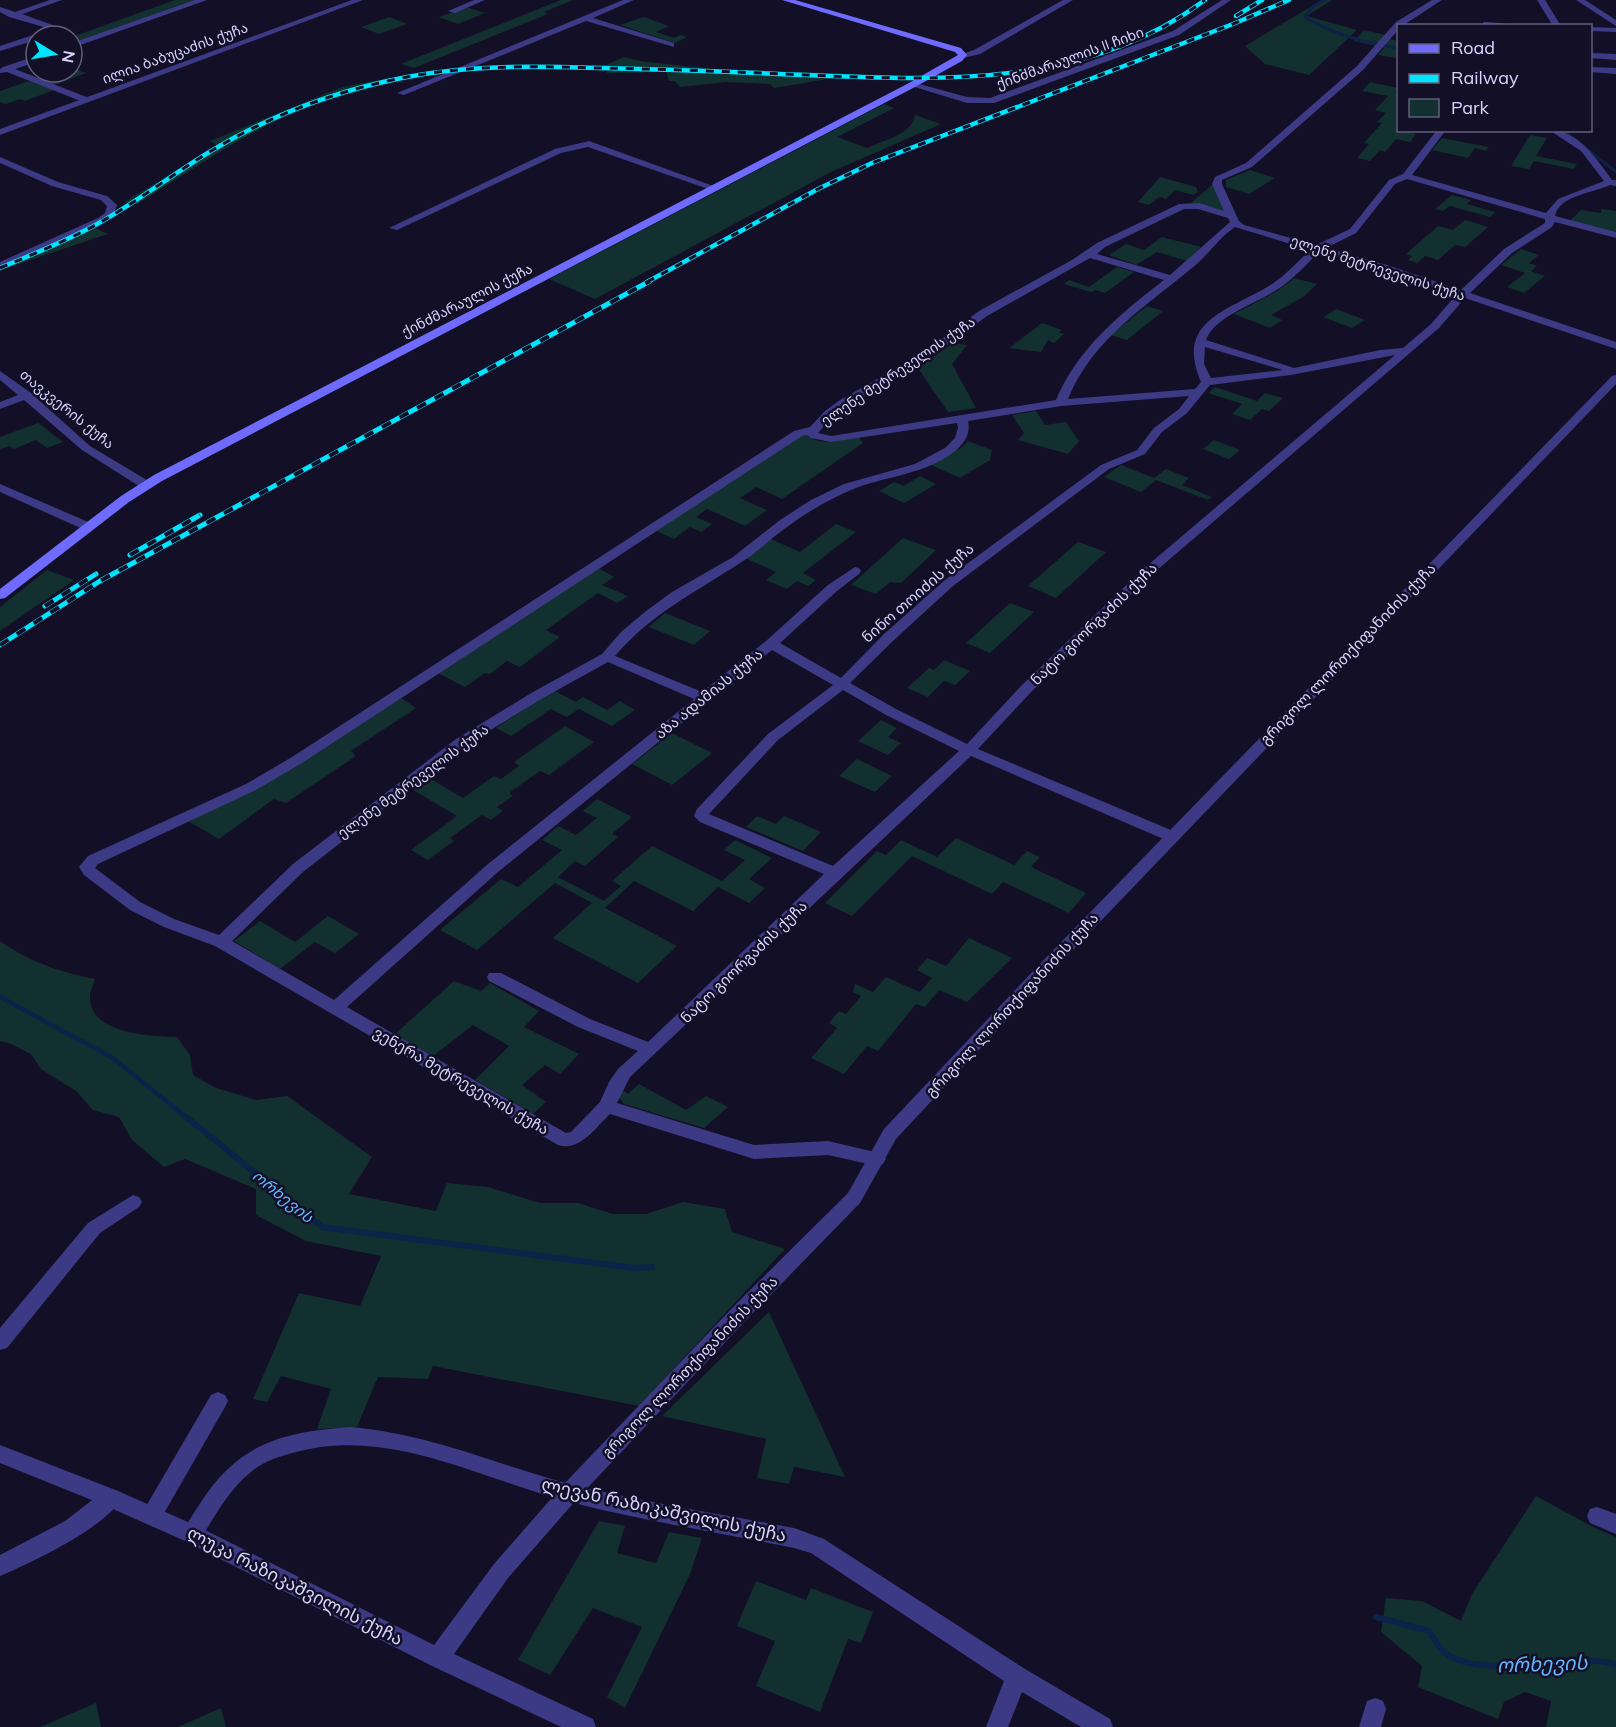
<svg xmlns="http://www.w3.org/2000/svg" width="1616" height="1727" font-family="Mulish,'Noto Sans Georgian',sans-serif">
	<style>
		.green { fill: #12302f }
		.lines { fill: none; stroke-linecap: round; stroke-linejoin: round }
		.stream-far2 { stroke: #0c2248; stroke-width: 3 }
		.stream-far1 { stroke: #0c2248; stroke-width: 4.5 }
		.stream { stroke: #0c2248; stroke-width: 6 }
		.minor { fill: #3d3a85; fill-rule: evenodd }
		.tertiary { fill: #3d3a85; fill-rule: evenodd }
		.secondary { fill: #6f6bff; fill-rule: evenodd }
		.rail-far1-casing { stroke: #00e5ff; stroke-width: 4.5 }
		.rail-casing { stroke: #00e5ff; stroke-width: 5 }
		.rail-far1 { stroke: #130f26; stroke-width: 3; stroke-dasharray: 8; stroke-linecap: butt }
		.rail { stroke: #130f26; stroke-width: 4; stroke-dasharray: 10; stroke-linecap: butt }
		.labels { text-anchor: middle; stroke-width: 5; stroke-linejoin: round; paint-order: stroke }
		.far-street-label { font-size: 14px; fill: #d9d4ff; stroke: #130f26 }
		.street-label { font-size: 15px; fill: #d9d4ff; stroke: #130f26 }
		.water-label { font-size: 16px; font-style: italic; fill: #62b6ff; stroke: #130f26 }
		.near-street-label { font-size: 18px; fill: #d9d4ff; stroke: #130f26 }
		.near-water-label { font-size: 20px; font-style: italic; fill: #62b6ff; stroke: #130f26 }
	</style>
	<rect width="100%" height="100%" fill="#130f26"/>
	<g class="green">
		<polygon points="175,0 199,0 72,45 72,37"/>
		<polygon points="561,0 573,0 544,12 548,14 414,68 401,64"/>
		<polygon points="1322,0 1332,0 1307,16 1357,30 1309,75 1265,64 1245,46"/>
		<polygon points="466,7 485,13 458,24 439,17"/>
		<polygon points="389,17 407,24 379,34 361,27"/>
		<polygon points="644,17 669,26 656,32 674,38 680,35 687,37 675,43 620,25"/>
		<polygon points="1364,30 1386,35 1383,38 1398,41 1398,52 1396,52 1396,58 1378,55 1384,48 1354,41"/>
		<polygon points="624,57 640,61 713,69 909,76 906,80 834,78 774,88 770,84 726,82 680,87 675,81 669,81 666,72 607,73 607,70 473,69 481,66 606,65"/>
		<polygon points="72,68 86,73 54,85 39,79 57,72 72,72"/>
		<path d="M391 78 395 82C356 91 317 102 280 119 230 143 184 175 137 204L124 202 218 146 210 141 342 87Z"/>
		<polygon points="29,81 54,90 25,101 20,99 6,104 0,102 0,91"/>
		<polygon points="1370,82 1398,88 1395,92 1398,93 1398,130 1416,134 1410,142 1396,139 1385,152 1380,150 1370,161 1357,158 1369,144 1364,143 1382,123 1377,122 1386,113 1375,110 1388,96 1362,91"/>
		<path d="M884 104 894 108 837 137 867 148C882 141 913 134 915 115L941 124 831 172 595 299 549 279Z"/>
		<polygon points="1530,135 1547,138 1536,156 1577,164 1574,169 1534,161 1529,169 1511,166"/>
		<polygon points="1442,138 1489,147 1486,151 1475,148 1468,158 1432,150"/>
		<polygon points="1250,170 1275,178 1249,194 1226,187 1226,180"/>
		<polygon points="1160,177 1196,187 1198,192 1193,195 1175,190 1166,199 1159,197 1149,205 1138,202"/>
		<polygon points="1213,184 1227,213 1191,203"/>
		<polygon points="1452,195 1471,200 1467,204 1495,212 1490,217 1450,206 1443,211 1435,209"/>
		<polygon points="1601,209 1616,211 1616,232 1570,221 1581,210 1601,213"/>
		<polygon points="1465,220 1488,227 1465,247 1455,245 1438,260 1425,256 1417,263 1408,260 1412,256 1406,254 1438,226 1453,230"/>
		<polygon points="93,227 108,234 0,270 0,267"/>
		<polygon points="1162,237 1201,247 1187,261 1157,252 1136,265 1109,255 1126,244 1144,250"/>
		<polygon points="1521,249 1539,255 1529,263 1537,266 1531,271 1545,276 1524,293 1507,287 1525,273 1501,265"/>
		<polygon points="1117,267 1134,272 1105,293 1095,290 1091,292 1064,284 1069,280 1089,287"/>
		<polygon points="1294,278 1317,284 1303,297 1271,315 1282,320 1270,328 1234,314 1277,291"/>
		<polygon points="1147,306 1163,311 1127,340 1111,335"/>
		<polygon points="1336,309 1365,320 1352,328 1323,317"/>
		<polygon points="1042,323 1062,330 1059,332 1064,334 1054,343 1048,340 1041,352 1009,348"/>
		<polygon points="953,343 967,345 952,364 976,408 948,412 918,368"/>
		<polygon points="1215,387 1257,401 1265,393 1283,398 1269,411 1262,409 1250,420 1232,414 1242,404 1208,393"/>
		<polygon points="1036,411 1045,425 1066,422 1079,441 1068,454 1018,440 1024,433 1012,415"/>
		<polygon points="38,423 63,442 47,448 36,440 14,449 9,446 0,449 0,437"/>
		<path d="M807 434C818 448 845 439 859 437L863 443 782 499 756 487 740 498 767 510 745 526 707 509 696 517 712 524 701 532 690 527 674 539 656 531 800 435Z"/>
		<polygon points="1214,440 1240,450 1229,459 1203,449"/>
		<polygon points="968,441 992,450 990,460 960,478 931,465 934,461 961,448"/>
		<polygon points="1121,465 1154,478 1166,469 1189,478 1182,485 1212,497 1208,500 1156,480 1141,492 1104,477"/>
		<polygon points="920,476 936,484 904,503 879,491 894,482 904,486"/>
		<polygon points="836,524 856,532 803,573 816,580 808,586 797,581 787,589 766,580 776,572 745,558 771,539 800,552"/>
		<polygon points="903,538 936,550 901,583 890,582 876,594 851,585"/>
		<polygon points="1078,542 1106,552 1056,598 1028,586"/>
		<polygon points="598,568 614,577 602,585 628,596 617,603 598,593 546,630 560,637 520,667 507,661 490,674 485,673 465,687 438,673"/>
		<polygon points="47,570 74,580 0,631 0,607"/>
		<polygon points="1010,603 1034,612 990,653 966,643"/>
		<polygon points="665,613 710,631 694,645 649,627"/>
		<polygon points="944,660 970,671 955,685 944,681 928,697 907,688 929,668 934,670"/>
		<polygon points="553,690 576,702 583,697 607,710 620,701 635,710 612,726 579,709 567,717 551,709 511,736 496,728"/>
		<polygon points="401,698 416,708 351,751 356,756 286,803 274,799 219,839 188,821"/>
		<polygon points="881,720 897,728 888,737 901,743 888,755 858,741"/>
		<polygon points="565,726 594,742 549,775 540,771 509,793 513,796 497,807 503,811 491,820 482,815 450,838 454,841 428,860 411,850 457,816 413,790 429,778 463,798 494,776 501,779 519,766 514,762"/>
		<polygon points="672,733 712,753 672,785 632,764"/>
		<polygon points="857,759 892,776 875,792 839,776"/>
		<polygon points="597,799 632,817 612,834 618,837 585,866 575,861 558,877 604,901 621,886 612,881 652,846 722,881 745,860 724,850 735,840 772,858 749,879 765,888 749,903 718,887 693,911 634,881 605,908 677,946 638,983 553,938 592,903 555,883 477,950 440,930 501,879 518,887 562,850 542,840 558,826 576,835 597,818 583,811"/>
		<polygon points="757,816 776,824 784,816 821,832 803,851 746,827"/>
		<polygon points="956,838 1014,865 1027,851 1040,857 1031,867 1086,893 1069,913 1003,882 992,894 912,856 852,916 825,903 877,851 886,855 901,840 937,857"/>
		<polygon points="328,916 359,934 335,953 315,942 280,969 234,941 260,921 295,942"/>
		<polygon points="969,938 1012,958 967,1002 939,990 925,1007 916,1004 878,1051 867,1046 844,1074 811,1058 837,1028 829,1023 839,1011 846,1014 861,996 853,992 855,984 873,992 886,977 920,992 932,978 917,970 927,958 946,966"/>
		<path d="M0 941C30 962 60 972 95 979 93 985 90 992 90 997 90 1035 152 1036 177 1037L190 1055 193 1075 216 1088 256 1100 287 1096 372 1157 349 1194 436 1211 447 1183 488 1187 540 1203H578L613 1214H646L683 1202 725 1209 732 1232 785 1249 639 1406 433 1366 428 1379 378 1377 357 1427 317 1429 331 1389 281 1376 267 1402 253 1399 299 1293 360 1306 381 1256 306 1241 256 1215V1189L185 1159 164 1167 132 1140 119 1117 93 1110 76 1091 41 1069 31 1054 9 1043 0 1041Z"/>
		<polygon points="454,981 481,991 490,983 539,1011 524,1027 579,1054 560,1074 545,1065 522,1085 546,1102 533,1114 475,1080 509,1046 473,1025 433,1056 394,1035"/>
		<polygon points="639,1084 686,1110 706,1096 728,1107 704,1128 624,1104 619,1097 621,1089 628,1094"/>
		<polygon points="769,1312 845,1477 794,1467 789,1484 757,1478 766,1439 662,1416"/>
		<polygon points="1536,1496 1593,1527 1616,1537 1616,1727 1546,1727 1551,1701 1525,1692 1504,1702 1498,1719 1418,1687 1422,1666 1381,1632 1386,1598 1422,1601 1461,1621 1472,1594"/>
		<polygon points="599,1521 625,1526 617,1553 656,1563 669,1532 702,1538 690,1574 625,1708 607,1697 642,1627 593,1608 550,1675 518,1660"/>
		<polygon points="756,1581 806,1600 811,1588 873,1612 861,1643 848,1639 820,1712 756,1686 775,1641 737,1626"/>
		<polygon points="96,1703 101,1727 40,1727"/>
		<polygon points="221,1708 226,1727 178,1727"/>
	</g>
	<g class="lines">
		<g class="stream-far2">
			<path d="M1324 0 1312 7 1305 17C1334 35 1365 43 1398 48"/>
			<polyline points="1563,130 1616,172"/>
		</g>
		<polyline class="stream-far1" points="0,997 113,1058 187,1118"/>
		<g class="stream">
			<polyline points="185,1116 322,1227 634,1268 652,1267"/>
			<path d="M1376 1617 1429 1631C1433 1637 1437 1645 1442 1650 1470 1676 1527 1662 1560 1660 1579 1659 1597 1660 1616 1664"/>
		</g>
		<g class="minor">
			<polygon points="50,0 62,0 22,14 61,28 61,32 9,17 0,12 0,7 15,12"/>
			<polygon points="195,0 207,0 72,48 72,43"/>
			<polygon points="474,0 485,0 455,13 448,11"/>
			<polygon points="623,0 634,0 593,18 674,43 674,47 586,21 404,95 397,93"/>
			<polygon points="1063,0 1073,0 980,54 963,58 959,55 974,50"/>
			<polygon points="1222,0 1231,0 1179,35 994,103 967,103 908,85 912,82 967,97 990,98 1173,31"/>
			<path d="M1432 0H1442L1402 26H1398V30L1363 70 1252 167 1222 180V184L1239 221 1244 225 1316 245 1350 229 1389 180 1403 174 1437 130H1446L1412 175 1546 213 1558 199 1604 181 1581 151 1549 130C1578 130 1596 158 1612 180H1616V186L1610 185C1594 193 1559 195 1555 216L1616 232V238L1555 222 1552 227 1512 253 1470 293 1616 342V349L1465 298 1439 328 1149 577 1033 690 978 749 1178 833 1180 837 1178 841H1168L971 756 630 1077 617 1103 754 1145 828 1141 883 1154 886 1159 883 1164 877 1166 828 1155 754 1159 610 1114C596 1127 580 1152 558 1145L215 946 164 927 130 910 84 875 79 867 88 856 246 784 292 757 794 431 810 427 825 411 840 400 920 355 979 311 1072 260 1097 243 1179 204 1199 203 1224 211 1212 184 1215 177 1246 163 1357 66 1396 22ZM1407 179 1545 219V223L1504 249 1461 290 1387 265 1326 248 1356 233 1395 184ZM1184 209H1198L1228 218 1230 222 1170 275 1097 254 1105 247ZM1235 227 1310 250C1298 261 1286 275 1272 284 1230 311 1174 319 1201 382L1195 389 1068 399C1093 337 1150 304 1198 263 1211 251 1220 237 1235 227ZM1319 252 1379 269 1456 295 1431 324 1403 348 1380 350 1294 368 1206 340C1214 316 1260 302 1281 287 1295 277 1307 264 1319 252ZM1090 258 1164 280C1120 314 1078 348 1056 400L831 436 818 433 833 416 848 405 928 359 987 316ZM1205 347 1283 370 1211 378 1204 364ZM1395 355 1141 571 1023 684 967 744 896 709 850 683 894 640 953 586 1109 469 1145 454 1162 432 1187 413 1210 385 1291 375ZM1189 396 1179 409 1154 428 1137 450 1101 465 945 580 884 634 841 678 780 643 837 591 859 574 861 571 859 568 855 567 828 585 766 641 702 692 615 656C653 612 693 594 740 563 757 553 771 538 787 527 807 512 828 500 851 490 884 476 924 475 954 452 964 444 971 434 968 421L1061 406ZM957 423 958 428 955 438 945 448 915 464 844 484 811 500 780 520 733 557 672 592 646 611 621 632 602 654 533 692 456 739 293 864 219 935 174 919 140 902 95 868 98 864 256 790 302 763 802 436 807 435 811 438 831 442ZM772 650 833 685 768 734 697 809 694 816 700 822 824 874 648 1042 590 1019 501 973H489L487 977 489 981 578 1027 638 1051 618 1069 609 1082 600 1102 571 1132 566 1133 347 1007 498 872ZM608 662 694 699 488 864 334 1000 232 941 303 872 466 745 543 698ZM843 690 886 715 959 751 833 866 709 814 778 740Z"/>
			<polygon points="1537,0 1545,0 1561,26 1553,26"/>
			<polygon points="1486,22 1512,24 1516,26 1483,26 1483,22"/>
			<polygon points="1590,27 1616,28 1616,32 1590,31"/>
			<polygon points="33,35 39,36 36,36 36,40 0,51 0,46"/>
			<polygon points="1590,53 1616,54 1616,60 1590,58"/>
			<polygon points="36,56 36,62 15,69 89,98 89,102 83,102 7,72 0,73 0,69 3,67"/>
			<polygon points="1590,67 1616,68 1616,74 1590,72"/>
			<polygon points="589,141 719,188 711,190 588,147 561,153 397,230 389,228 555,149"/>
			<polygon points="0,157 58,182 107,196 117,205 113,216 104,222 0,269 0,262 98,218 105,213 107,206 101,200 52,186 0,163"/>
			<polygon points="0,371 31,393 90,446 150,482 150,488 142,488 82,450 24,400 0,409 0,402 18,395 0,380"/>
			<polygon points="0,484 93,524 95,527 89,531 85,530 0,492"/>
			<polygon points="133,1195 139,1197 142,1202 139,1207 100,1233 7,1348 0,1350 0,1328 88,1223"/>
			<polygon points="218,1392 225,1395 228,1401 225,1407 159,1522 152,1524 145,1522 142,1515 145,1508 211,1395"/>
			<path d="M350 1427C431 1434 494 1464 570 1484 644 1502 720 1514 794 1528L824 1539 1025 1669 1110 1719 1113 1727H1081L1022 1692 1008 1727H986L1004 1681 811 1553 794 1548C720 1533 644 1521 570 1502 480 1479 388 1425 292 1453 278 1457 262 1462 251 1472 228 1490 215 1517 199 1541L192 1544 185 1541 182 1534C187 1523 194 1513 201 1502 239 1443 283 1432 350 1427Z"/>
			<path d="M111 1489 118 1491 121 1498C109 1526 29 1564 0 1576V1555L65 1521 104 1491Z"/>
			<polygon points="1597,1507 1616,1514 1616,1534 1590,1523 1587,1516 1590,1509"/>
			<polygon points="1375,1698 1383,1701 1386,1709 1381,1727 1359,1727 1367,1701"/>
		</g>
		<g class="tertiary">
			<polygon points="352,0 363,0 0,135 0,129"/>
			<polygon points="1576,0 1585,0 1616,20 1616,26"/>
			<polygon points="1616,375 1616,384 1047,977 896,1139 860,1203 749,1317 577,1499 508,1578 454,1654 593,1719 596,1727 561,1727 430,1665 185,1541 104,1505 0,1463 0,1445 118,1491 199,1527 434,1645 494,1564 563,1485 735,1305 848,1193 884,1129 1035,969 1612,376"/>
		</g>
		<polygon class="secondary" points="782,0 795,0 961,48 967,55 962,61 915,87 162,481 129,502 5,598 0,599 0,589 121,496 154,475 909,83 958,55 955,52"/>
		<g class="rail-far1-casing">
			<g id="rail-far1">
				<polyline points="1236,16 1262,0"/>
				<path d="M0 268C33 254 67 241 99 223 138 201 173 174 211 151 271 115 338 90 407 77 470 65 533 66 597 68 667 69 737 72 807 75 945 81 1089 87 1205 0"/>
				<polyline points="647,282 818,189 872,163 1233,24 1289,0"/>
			</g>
		</g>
		<g class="rail-casing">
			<g id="rail">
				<polyline points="130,555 200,515"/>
				<polyline points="45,606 96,574"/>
				<polyline points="0,645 100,581 650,281"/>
			</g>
		</g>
		<use href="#rail-far1" class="rail-far1"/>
		<use href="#rail" class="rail"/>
	</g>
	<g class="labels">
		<g class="far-street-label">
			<text transform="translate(175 53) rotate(-20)" y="5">ილია ბაბუცაძის ქუჩა</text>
			<text transform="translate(1070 58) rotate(-20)" y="5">ქინძმარაულის II ჩიხი</text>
			<text transform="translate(1378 268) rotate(18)" y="5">ელენე მეტრეველის ქუჩა</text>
			<text transform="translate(467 300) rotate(-27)" y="5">ქინძმარაულის ქუჩა</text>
			<text transform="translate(898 371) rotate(-34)" y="5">ელენე მეტრეველის ქუჩა</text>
			<text transform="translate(67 409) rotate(39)" y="5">თავკვერის ქუჩა</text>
			<text transform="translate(413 781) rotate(-36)" y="5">ელენე მეტრეველის ქუჩა</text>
		</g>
		<g class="street-label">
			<text transform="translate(918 593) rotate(-41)" y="5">ნინო თოიძის ქუჩა</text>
			<text transform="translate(1094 624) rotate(-44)" y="5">ნატო გიორგაძის ქუჩა</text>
			<text transform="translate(1348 654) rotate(-46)" y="5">გრიგოლ ლორთქიფანიძის ქუჩა</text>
			<text transform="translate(709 694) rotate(-39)" y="5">აზა ადამიას ქუჩა</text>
			<text transform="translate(744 962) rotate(-44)" y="5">ნატო გიორგაძის ქუჩა</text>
			<text transform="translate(1012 1005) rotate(-47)" y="5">გრიგოლ ლორთქიფანიძის ქუჩა</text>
			<text transform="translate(461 1081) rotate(30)" y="5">ვენერა მეტრეველის ქუჩა</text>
			<text transform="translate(690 1367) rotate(-46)" y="5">გრიგოლ ლორთქიფანიძის ქუჩა</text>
		</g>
		<g class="water-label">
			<text transform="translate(283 1196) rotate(39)" y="6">ორხევის</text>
		</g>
		<g class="near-street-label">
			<text transform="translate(664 1510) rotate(12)" y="6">ლევან რაზიკაშვილის ქუჩა</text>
			<text transform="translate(295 1586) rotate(27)" y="6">ლუკა რაზიკაშვილის ქუჩა</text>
		</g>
		<g class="near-water-label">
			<text transform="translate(1542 1664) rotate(-2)" y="7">ორხევის</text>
		</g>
	</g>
	<rect x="1397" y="24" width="195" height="108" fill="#130f26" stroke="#625e7d" stroke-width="1.5"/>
	<rect x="1409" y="44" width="30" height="9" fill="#6f6bff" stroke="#625e7d" stroke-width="1.5"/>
	<text x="1451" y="54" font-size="18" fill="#d9d4ff">Road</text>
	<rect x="1409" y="74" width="30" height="9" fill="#00e5ff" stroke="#625e7d" stroke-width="1.5"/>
	<text x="1451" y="84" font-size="18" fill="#d9d4ff">Railway</text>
	<rect x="1409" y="99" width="30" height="18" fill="#12302f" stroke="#625e7d" stroke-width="1.5"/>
	<text x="1451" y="114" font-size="18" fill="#d9d4ff">Park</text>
	<g transform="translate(54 54) rotate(101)"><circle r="28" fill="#130f26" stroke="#625e7d" stroke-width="1.5"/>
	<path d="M0-4.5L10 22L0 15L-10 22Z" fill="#00e5ff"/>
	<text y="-9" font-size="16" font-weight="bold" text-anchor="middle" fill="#d9d4ff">N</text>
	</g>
</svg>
